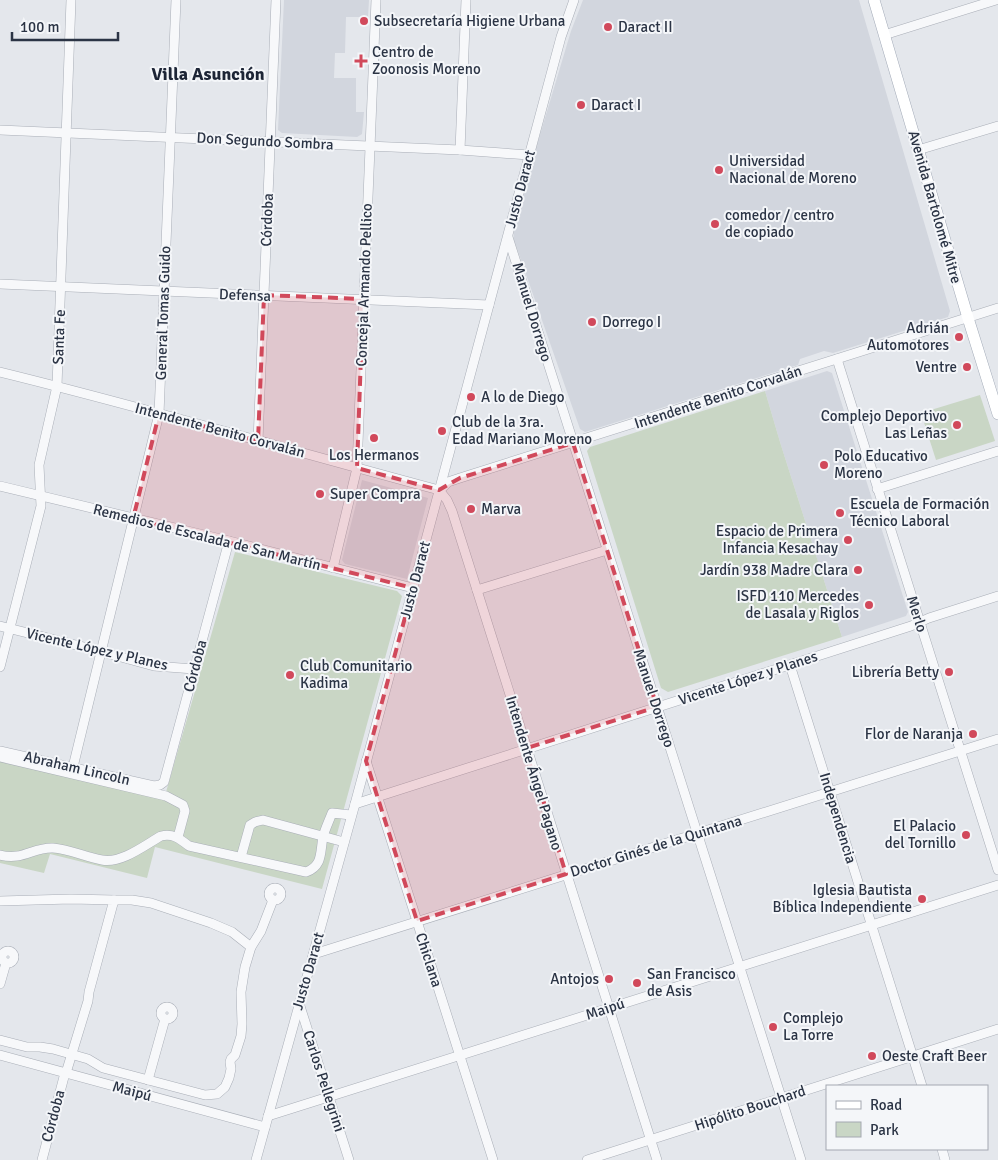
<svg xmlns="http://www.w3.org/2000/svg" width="998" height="1160" font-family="Signika,sans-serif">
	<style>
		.built { fill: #d2d6de }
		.green { fill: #c9d6c5 }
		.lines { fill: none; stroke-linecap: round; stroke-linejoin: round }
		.minor-casing { stroke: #a9aeb7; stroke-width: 10 }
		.major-casing { stroke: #a3abb8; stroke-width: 12 }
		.minor { stroke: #f7f8fa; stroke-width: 9 }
		.major { stroke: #fff; stroke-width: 11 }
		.marked { fill: #d1495b; fill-opacity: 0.2; stroke: #d1495b; stroke-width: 4; stroke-dasharray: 10 6; stroke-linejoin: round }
		.poi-dot { fill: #d1495b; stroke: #f4f6f9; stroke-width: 2 }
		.labels { text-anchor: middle; stroke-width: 4; stroke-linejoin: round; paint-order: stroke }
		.poi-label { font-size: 15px; fill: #2b3445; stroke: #f4f6f9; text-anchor: start }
		.street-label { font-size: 15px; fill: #2b3445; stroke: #f4f6f9 }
		.quarter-label { font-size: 18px; font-weight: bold; fill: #1d2536; stroke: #f4f6f9 }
	</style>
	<rect width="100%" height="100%" fill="#e4e7ec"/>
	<g class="built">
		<polygon points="284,0 369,0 368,17 346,17 345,53 335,53 334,78 356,78 356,112 364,112 362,134 357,137 282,133 278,130"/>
		<polygon points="583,0 859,0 950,311 948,317 833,353 824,351 800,359 798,365 585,432 580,429 514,240 513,225 571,31"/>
		<polygon points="827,371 832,373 908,612 906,616 842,637 780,442 765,391"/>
		<polygon points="362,480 428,498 407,579 345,564 342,560"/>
	</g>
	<g class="green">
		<polygon points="765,391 780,442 842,637 668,692 661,688 587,451 590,447"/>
		<polygon points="980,395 995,441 936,460 921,413"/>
		<polygon points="235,552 397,591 402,596 322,889 155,847 147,878 50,854 44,873 0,863 0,754 166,792"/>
	</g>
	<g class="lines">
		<g class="minor-casing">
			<g id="minor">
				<polyline points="884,35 996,0"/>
				<polyline points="0,130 460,150 529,155"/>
				<polyline points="460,150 466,0"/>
				<polyline points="918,150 998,126"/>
				<polyline points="508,237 801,1160"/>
				<polyline points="0,284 489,305"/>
				<polyline points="837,359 998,870"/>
				<path d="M0 372C147 408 293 451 439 490L447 500 452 511 657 1160"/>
				<polyline points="258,441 276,0"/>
				<polyline points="0,486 229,541 413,588"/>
				<polyline points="877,489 998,451"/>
				<polyline points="440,490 448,482 460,478 998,308"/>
				<polyline points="333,568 357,468 376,0"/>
				<polyline points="477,590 607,550"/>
				<polyline points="0,626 84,647 154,666 194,669"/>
				<polyline points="790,665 922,1086"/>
				<polyline points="0,667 41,506 39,465 57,386 71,0"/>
				<polyline points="0,751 154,786 160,785 164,782 229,541"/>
				<polyline points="0,757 166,796 183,805 185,811 178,837"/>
				<polyline points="366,761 493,1160"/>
				<polyline points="73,767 159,414 176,0"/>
				<polyline points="355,804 911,626 929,618 998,596"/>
				<path d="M0 855C23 861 33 847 53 848 69 849 85 857 102 860 121 864 145 845 161 836 173 833 180 839 189 846L306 872C323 866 320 852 323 837 325 829 329 821 332 813L351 815"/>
				<polyline points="241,857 250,825 255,822 263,820 344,842"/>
				<circle cx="275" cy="894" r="6"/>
				<polyline points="114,900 132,900 151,903 211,923 232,932 251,947"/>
				<polyline points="0,901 71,899 114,900 89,992 88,1001 66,1073"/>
				<circle cx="8" cy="957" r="6"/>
				<polyline points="314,954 998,739"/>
				<polyline points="0,984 6,963"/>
				<polyline points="299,1003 349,1160"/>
				<circle cx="167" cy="1013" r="6"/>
				<polyline points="0,1040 27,1047 40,1047 53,1049 88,1059 103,1068 205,1095 217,1094 225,1087 229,1078 231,1069 230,1062 231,1059 235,1055 241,1036 242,1024 241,992 245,967 251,947 261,931 273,900"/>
				<polyline points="0,1055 265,1127"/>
				<polyline points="148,1080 165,1019"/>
				<polyline points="268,1116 998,885"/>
				<polyline points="942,1149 945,1160"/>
				<polyline points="42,1160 65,1073"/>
				<polyline points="256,1160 355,804 561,37 574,0"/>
				<polyline points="587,1160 998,1029"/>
			</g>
		</g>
		<g class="major-casing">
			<polyline id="major" points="874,0 968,318 998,414"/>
		</g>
		<use href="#minor" class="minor"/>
		<use href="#major" class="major"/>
	</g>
	<path class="marked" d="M264 295 363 299 357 468 439 490 460 478 573 443 657 707 527 748 566 874 417 921 366 761 413 588 133 519 159 414 258 441Z"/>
	<g class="poi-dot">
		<circle cx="364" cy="21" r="5"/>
		<circle cx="608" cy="27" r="5"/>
		<path d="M358.5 53.5h5v5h5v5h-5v5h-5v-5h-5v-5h5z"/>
		<circle cx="581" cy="105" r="5"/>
		<circle cx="719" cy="170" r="5"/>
		<circle cx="715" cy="224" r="5"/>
		<circle cx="592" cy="322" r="5"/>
		<circle cx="959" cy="337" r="5"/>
		<circle cx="967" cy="367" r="5"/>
		<circle cx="471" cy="397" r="5"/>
		<circle cx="957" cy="425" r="5"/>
		<circle cx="442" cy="431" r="5"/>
		<circle cx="374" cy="438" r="5"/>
		<circle cx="824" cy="465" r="5"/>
		<circle cx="320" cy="494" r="5"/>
		<circle cx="471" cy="509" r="5"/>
		<circle cx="840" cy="513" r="5"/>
		<circle cx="848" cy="540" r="5"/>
		<circle cx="858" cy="570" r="5"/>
		<circle cx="869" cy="605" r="5"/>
		<circle cx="949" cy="672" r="5"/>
		<circle cx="290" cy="675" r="5"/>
		<circle cx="973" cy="734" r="5"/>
		<circle cx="966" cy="835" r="5"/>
		<circle cx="922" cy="899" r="5"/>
		<circle cx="609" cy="979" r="5"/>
		<circle cx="637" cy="983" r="5"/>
		<circle cx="773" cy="1027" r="5"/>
		<circle cx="872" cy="1056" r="5"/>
	</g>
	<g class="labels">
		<g class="poi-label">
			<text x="374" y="26">Subsecretaría Higiene Urbana</text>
			<text x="618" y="32">Daract II</text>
			<text x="372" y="57">Centro de<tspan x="372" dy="17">Zoonosis Moreno</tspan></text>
			<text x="591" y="110">Daract I</text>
			<text x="729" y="166">Universidad<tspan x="729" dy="17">Nacional de Moreno</tspan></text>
			<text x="725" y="220">comedor / centro<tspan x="725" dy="17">de copiado</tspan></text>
			<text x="602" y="327">Dorrego I</text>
			<text x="949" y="333" text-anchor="end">Adrián<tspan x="949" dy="17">Automotores</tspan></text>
			<text x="957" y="372" text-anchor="end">Ventre</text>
			<text x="481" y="402">A lo de Diego</text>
			<text x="947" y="421" text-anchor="end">Complejo Deportivo<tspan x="947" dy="17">Las Leñas</tspan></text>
			<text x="452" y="427">Club de la 3ra.<tspan x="452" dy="17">Edad Mariano Moreno</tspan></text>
			<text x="374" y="460" text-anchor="middle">Los Hermanos</text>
			<text x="834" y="461">Polo Educativo<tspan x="834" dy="17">Moreno</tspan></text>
			<text x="330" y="499">Super Compra</text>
			<text x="850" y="509">Escuela de Formación<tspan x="850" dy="17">Técnico Laboral</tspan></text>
			<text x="481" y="514">Marva</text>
			<text x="838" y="536" text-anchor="end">Espacio de Primera<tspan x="838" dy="17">Infancia Kesachay</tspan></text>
			<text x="848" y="575" text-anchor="end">Jardín 938 Madre Clara</text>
			<text x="859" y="601" text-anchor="end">ISFD 110 Mercedes<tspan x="859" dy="17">de Lasala y Riglos</tspan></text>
			<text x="300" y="671">Club Comunitario<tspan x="300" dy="17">Kadima</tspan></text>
			<text x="939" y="677" text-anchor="end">Librería Betty</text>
			<text x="963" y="739" text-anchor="end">Flor de Naranja</text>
			<text x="956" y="831" text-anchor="end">El Palacio<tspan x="956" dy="17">del Tornillo</tspan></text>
			<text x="912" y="895" text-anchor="end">Iglesia Bautista<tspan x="912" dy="17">Bíblica Independiente</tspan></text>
			<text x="647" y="979">San Francisco<tspan x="647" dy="17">de Asis</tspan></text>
			<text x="599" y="984" text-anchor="end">Antojos</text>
			<text x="783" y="1023">Complejo<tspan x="783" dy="17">La Torre</tspan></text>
			<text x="882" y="1061">Oeste Craft Beer</text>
		</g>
		<g class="street-label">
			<text transform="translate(265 141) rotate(3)" y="5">Don Segundo Sombra</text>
			<text transform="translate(520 189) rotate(-75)" y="5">Justo Daract</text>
			<text transform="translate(935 207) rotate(74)" y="5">Avenida Bartolomé Mitre</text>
			<text transform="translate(267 220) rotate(-88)" y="5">Córdoba</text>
			<text transform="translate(364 285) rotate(-88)" y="5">Concejal Armando Pellico</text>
			<text transform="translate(245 295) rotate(2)" y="5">Defensa</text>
			<text transform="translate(532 312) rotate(73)" y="5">Manuel Dorrego</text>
			<text transform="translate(163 313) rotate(-88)" y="5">General Tomas Guido</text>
			<text transform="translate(59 337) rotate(-88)" y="5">Santa Fe</text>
			<text transform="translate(718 397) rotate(-18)" y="5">Intendente Benito Corvalán</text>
			<text transform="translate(220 430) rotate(15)" y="5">Intendente Benito Corvalán</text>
			<text transform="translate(207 537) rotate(14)" y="5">Remedios de Escalada de San Martín</text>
			<text transform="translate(415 580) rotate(-75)" y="5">Justo Daract</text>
			<text transform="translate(917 614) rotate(72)" y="5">Merlo</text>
			<text transform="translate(97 649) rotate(13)" y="5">Vicente López y Planes</text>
			<text transform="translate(195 666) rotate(-75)" y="5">Córdoba</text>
			<text transform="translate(748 678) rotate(-18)" y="5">Vicente López y Planes</text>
			<text transform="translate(654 698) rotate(72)" y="5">Manuel Dorrego</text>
			<text transform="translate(77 768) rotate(13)" y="5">Abraham Lincoln</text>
			<text transform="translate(534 773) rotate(73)" y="5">Intendente Ángel Pagano</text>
			<text transform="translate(838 818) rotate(73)" y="5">Independencia</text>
			<text transform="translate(656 846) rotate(-17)" y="5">Doctor Ginés de la Quintana</text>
			<text transform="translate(429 960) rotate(72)" y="5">Chiclana</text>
			<text transform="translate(308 971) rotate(-74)" y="5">Justo Daract</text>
			<text transform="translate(605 1009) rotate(-18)" y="5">Maipú</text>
			<text transform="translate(324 1081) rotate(72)" y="5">Carlos Pellegrini</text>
			<text transform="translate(132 1091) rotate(15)" y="5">Maipú</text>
			<text transform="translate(750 1108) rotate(-18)" y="5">Hipólito Bouchard</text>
			<text transform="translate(53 1116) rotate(-75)" y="5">Córdoba</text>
		</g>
		<g class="quarter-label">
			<text x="208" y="80">Villa Asunción</text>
		</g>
	</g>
	<rect x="826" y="1085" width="162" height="65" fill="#f4f6f9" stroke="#a4a8b1"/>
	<rect x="836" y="1101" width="25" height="8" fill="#ffffff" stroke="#a4a8b1"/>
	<text x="870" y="1110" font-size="15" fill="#2b3445">Road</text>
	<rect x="836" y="1122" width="25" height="15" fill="#c9d6c5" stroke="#a4a8b1"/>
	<text x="870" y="1135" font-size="15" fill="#2b3445">Park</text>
	<path d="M12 32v8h106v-8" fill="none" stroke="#2b3445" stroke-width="2.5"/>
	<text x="20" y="32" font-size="15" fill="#2b3445" stroke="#f4f6f9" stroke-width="4" paint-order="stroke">100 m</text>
</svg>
